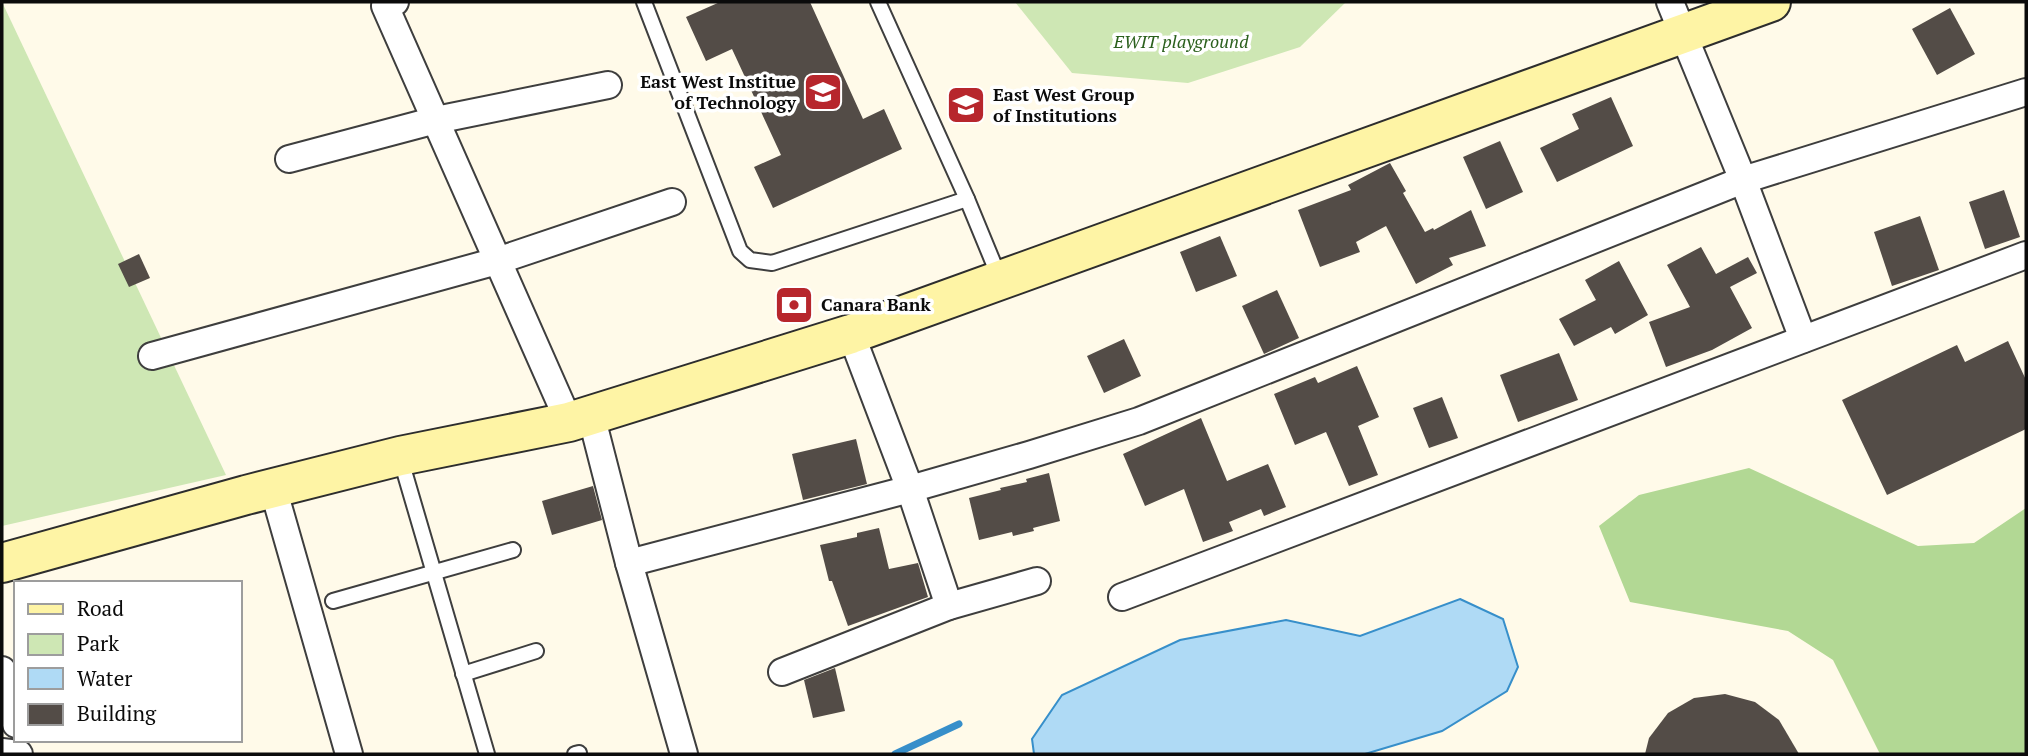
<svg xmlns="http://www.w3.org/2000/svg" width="2028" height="756" font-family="'PT Serif',serif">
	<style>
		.green { fill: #cee7b4 }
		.forest { fill: #b2d894 }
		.water { fill: #afdaf5; stroke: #378fca; stroke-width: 2 }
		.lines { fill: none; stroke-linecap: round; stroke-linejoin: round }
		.stream { stroke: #378fca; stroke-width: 7 }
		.building { fill: #534c47 }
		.lane-casing { stroke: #3e3e3e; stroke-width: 18 }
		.street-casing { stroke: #3e3e3e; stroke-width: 30 }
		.secondary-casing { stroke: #2d2d2d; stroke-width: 42 }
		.lane { stroke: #fff; stroke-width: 14 }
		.street { stroke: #fff; stroke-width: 26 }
		.secondary { stroke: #fef4a5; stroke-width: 38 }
		.labels { text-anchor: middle; stroke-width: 7; stroke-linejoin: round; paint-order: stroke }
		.park-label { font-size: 18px; font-style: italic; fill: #2b601d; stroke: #fff }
		.poi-label { font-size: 18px; font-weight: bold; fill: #0b0b0b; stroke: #fff; text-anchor: start }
	</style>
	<rect width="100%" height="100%" fill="#fffae9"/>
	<g class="green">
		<polygon points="2,2 226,475 2,526"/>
		<polygon points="1015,2 1346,2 1300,47 1188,83 1072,73"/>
	</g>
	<polygon class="forest" points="1749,468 1918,546 1974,543 2026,508 2026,754 1880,754 1833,660 1788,631 1630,602 1599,526 1639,495"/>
	<polygon class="water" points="1460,599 1503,619 1518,667 1507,691 1442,731 1365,754 1034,754 1032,739 1062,695 1180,640 1286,620 1360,636"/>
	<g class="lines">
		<polyline class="stream" points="895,754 959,724"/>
	</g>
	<g class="building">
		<polygon points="720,2 810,2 863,119 884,109 902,149 773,208 754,167 781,155 732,49 706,61 686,17"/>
		<polygon points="1950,8 1975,54 1937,75 1912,29"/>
		<polygon points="1611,97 1633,146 1557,182 1540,148 1579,129 1572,114"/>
		<polygon points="1500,141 1523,192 1486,209 1463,157"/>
		<polygon points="1390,163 1406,191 1403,193 1425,232 1433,228 1434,230 1471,210 1486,246 1449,258 1453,265 1416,284 1386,226 1356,242 1360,252 1320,267 1298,210 1351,190 1348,185"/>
		<polygon points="2004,190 2020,237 1985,249 1969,202"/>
		<polygon points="1920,216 1939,270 1892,286 1874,232"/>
		<polygon points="1220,236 1237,276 1196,292 1180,252"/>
		<polygon points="1701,247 1716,274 1748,257 1757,273 1730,287 1752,328 1712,350 1666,367 1649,322 1690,307 1667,265"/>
		<polygon points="139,254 150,278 129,287 118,264"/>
		<polygon points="1619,261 1648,315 1615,334 1611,327 1574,346 1559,319 1596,300 1585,280"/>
		<polygon points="1277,290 1299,338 1264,354 1242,306"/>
		<polygon points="1124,339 1141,376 1104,393 1087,356"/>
		<polygon points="2008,341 2026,380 2026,429 1887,495 1842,400 1957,345 1965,362"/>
		<polygon points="1559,353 1578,400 1518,422 1500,375"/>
		<polygon points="1357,366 1379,417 1358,426 1378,475 1349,486 1326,432 1295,445 1274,394 1315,377 1318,383"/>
		<polygon points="1442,397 1458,438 1429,448 1413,408"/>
		<polygon points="1201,418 1227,481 1268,464 1286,507 1264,516 1261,509 1229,522 1233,531 1203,542 1184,489 1145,506 1123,454"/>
		<polygon points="856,439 867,484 803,500 792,454"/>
		<polygon points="1049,473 1060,521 1033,528 1034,531 1013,536 1012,532 979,540 969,498 1001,490 1000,488 1027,482 1026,479"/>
		<polygon points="593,486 602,520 552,535 542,501"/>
		<polygon points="879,528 889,569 918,563 928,597 848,626 832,581 829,581 820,545 857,537 857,533"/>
		<polygon points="835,668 845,711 813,718 804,680"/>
		<polygon points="1725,694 1755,702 1779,720 1799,754 1645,754 1649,738 1668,713 1694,698"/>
	</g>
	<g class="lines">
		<g class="lane-casing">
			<g id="lane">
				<polyline points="644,2 740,251 750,260 772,263 967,199"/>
				<polyline points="878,2 967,199 1000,279"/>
				<polyline points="400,457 487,754"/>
				<polyline points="333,601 513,550"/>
				<polyline points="463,674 536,651"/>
				<polyline points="575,754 579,753"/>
			</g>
		</g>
		<g class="street-casing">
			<g id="street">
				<polyline points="395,2 385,6 569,422"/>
				<polyline points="1670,2 1743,180 1803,339"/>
				<polyline points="289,159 436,120 608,85"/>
				<polyline points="851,334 910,489 949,606"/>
				<polyline points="152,356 497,261 672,202"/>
				<polyline points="591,415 629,563 684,754"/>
				<polyline points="273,488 349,754"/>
				<polyline points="629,563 910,489 1029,455 1139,421 1743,180 2026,92"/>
				<polyline points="1122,597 2026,255"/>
				<polyline points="2,670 16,724"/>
				<polyline points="782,672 949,606 1037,581"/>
				<polyline points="2,752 19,754"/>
			</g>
		</g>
		<g class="secondary-casing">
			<polyline id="secondary" points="2,563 246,495 400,456 569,422 851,334 1771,2"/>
		</g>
		<use href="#lane" class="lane"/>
		<use href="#street" class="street"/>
		<use href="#secondary" class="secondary"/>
	</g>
	<defs>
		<g id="school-square" transform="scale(2.0125)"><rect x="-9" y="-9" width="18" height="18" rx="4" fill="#b7262c" stroke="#fff"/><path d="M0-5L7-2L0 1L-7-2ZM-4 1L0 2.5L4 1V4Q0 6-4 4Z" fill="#fff"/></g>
		<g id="university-square" transform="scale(2.0125)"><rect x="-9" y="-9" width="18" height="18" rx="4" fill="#b7262c" stroke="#fff"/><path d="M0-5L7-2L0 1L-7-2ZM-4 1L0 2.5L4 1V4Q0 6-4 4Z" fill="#fff"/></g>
		<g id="bank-square" transform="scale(2.0125)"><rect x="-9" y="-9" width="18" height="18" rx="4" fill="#b7262c" stroke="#fff"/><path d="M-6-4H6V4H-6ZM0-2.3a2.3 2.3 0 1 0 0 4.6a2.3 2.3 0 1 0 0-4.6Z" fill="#fff"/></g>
	</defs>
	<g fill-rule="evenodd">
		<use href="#school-square" x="823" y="92"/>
		<use href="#university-square" x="966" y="105"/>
		<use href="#bank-square" x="794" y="305"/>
	</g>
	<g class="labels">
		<g class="park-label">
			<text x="1181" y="48">EWIT playground</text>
		</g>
		<g class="poi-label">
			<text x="796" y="88" text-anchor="end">East West Institue<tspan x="796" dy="21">of Technology</tspan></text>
			<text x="993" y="101">East West Group<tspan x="993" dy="21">of Institutions</tspan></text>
			<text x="821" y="311">Canara Bank</text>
		</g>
	</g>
	<rect width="2028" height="756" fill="none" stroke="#0b0b0b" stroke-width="7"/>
	<rect x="14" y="581" width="228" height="161" fill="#ffffff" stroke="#9d9d9d" stroke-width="2"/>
	<rect x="28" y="604" width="35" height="10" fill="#fef4a5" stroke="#9d9d9d" stroke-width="2"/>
	<text x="77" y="616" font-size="21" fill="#0b0b0b">Road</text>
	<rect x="28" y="634" width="35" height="21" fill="#cee7b4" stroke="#9d9d9d" stroke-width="2"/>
	<text x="77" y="651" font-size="21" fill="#0b0b0b">Park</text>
	<rect x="28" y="668" width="35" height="21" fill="#afdaf5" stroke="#9d9d9d" stroke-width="2"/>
	<text x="77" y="686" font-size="21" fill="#0b0b0b">Water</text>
	<rect x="28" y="704" width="35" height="21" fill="#534c47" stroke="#9d9d9d" stroke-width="2"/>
	<text x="77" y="721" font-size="21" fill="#0b0b0b">Building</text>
</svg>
